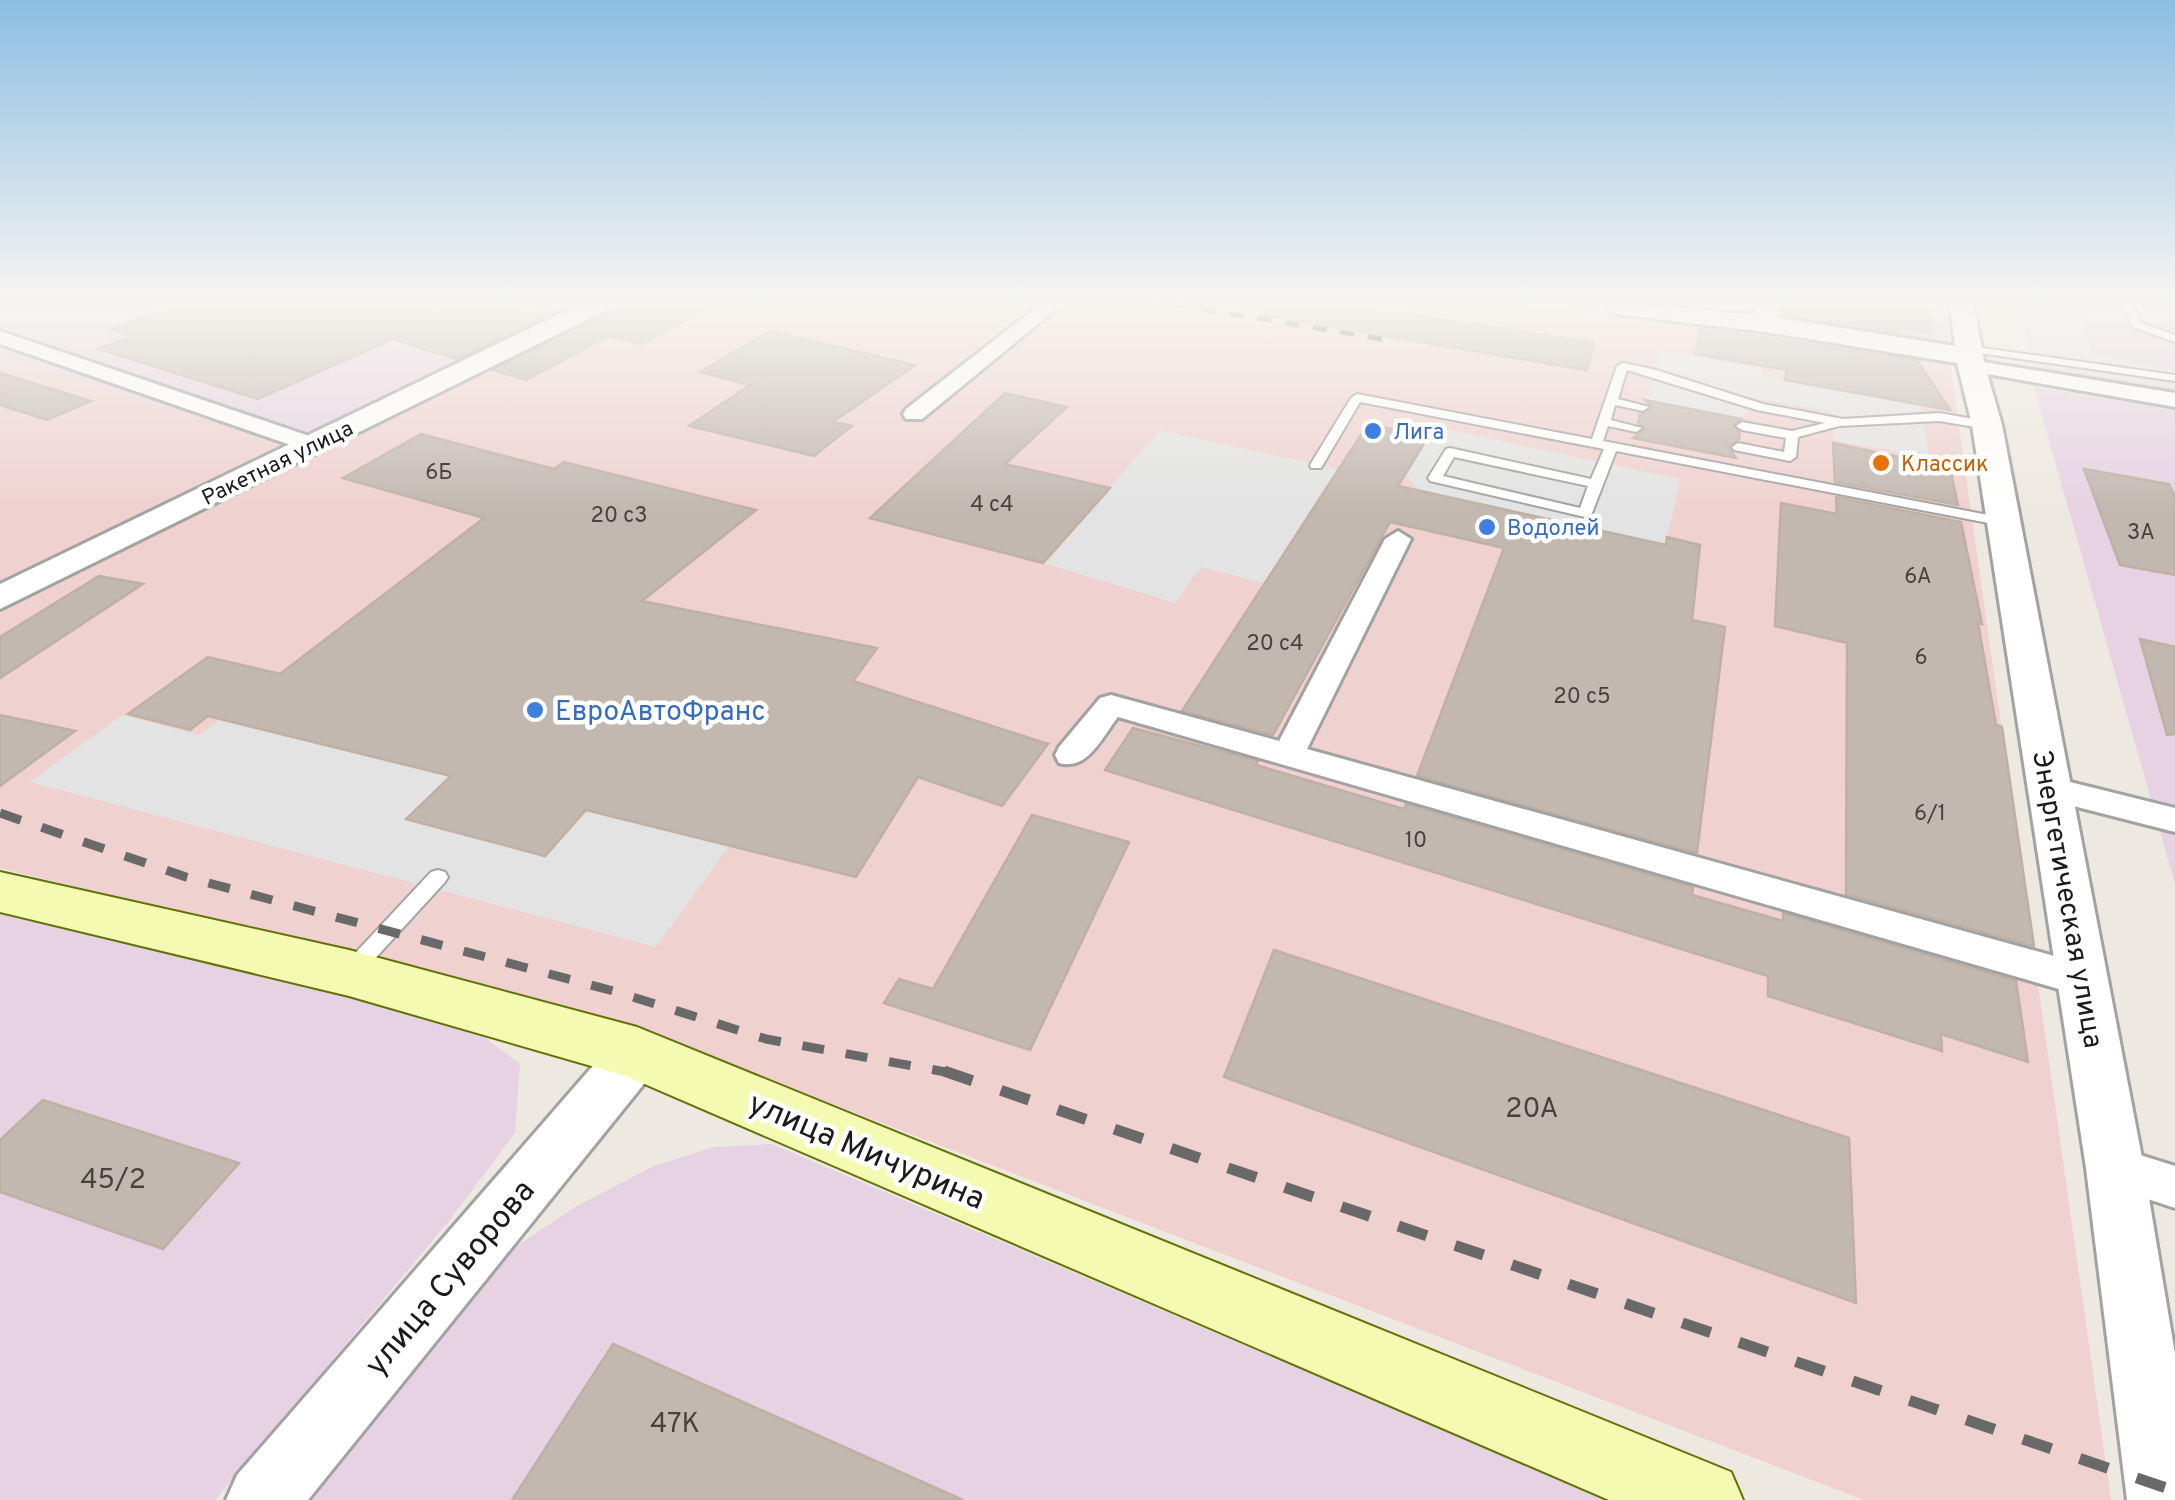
<svg xmlns="http://www.w3.org/2000/svg" width="2175" height="1500" font-family="Overpass,sans-serif">
	<style>
		.commercial { fill: #efd1cf }
		.industrial { fill: #e6d2e2 }
		.parking { fill: #e3e3e3 }
		.building { fill: #c2b8b0; stroke: #bfb0a3; stroke-width: 2.5 }
		.lines { fill: none; stroke-linecap: round; stroke-linejoin: round }
		.service-casing { stroke: #a2a2a2; stroke-width: 4 }
		.minor-casing { stroke: #a2a2a2; stroke-width: 6 }
		.tertiary-casing { stroke: #a2a2a2; stroke-width: 6 }
		.secondary-casing { stroke: #627103; stroke-width: 4 }
		.service { fill: #fff; fill-rule: evenodd }
		.minor { fill: #fff; fill-rule: evenodd }
		.tertiary { fill: #fff; fill-rule: evenodd }
		.secondary { fill: #f4fab2; fill-rule: evenodd }
		.rail-far2 { stroke: #696969; stroke-width: 5; stroke-dasharray: 14 14; stroke-linecap: butt }
		.rail-far1 { stroke: #696969; stroke-width: 9; stroke-dasharray: 22 22; stroke-linecap: butt }
		.rail { stroke: #696969; stroke-width: 11; stroke-dasharray: 30 30; stroke-linecap: butt }
		.shop-dot { fill: #3f7fe0; stroke: #fff; stroke-width: 4 }
		.food-dot { fill: #e8710a; stroke: #fff; stroke-width: 4 }
		.labels { text-anchor: middle; stroke-width: 9; stroke-linejoin: round; paint-order: stroke }
		.far-shop-label { font-size: 22px; fill: #366cbe; stroke: #fff; text-anchor: start }
		.far-street-label { font-size: 22px; fill: #1b1b1b; stroke: #fff }
		.far-food-label { font-size: 22px; fill: #c56008; stroke: #fff; text-anchor: start }
		.number-label { font-size: 22px; fill: #454240 }
		.shop-label { font-size: 28px; fill: #366cbe; stroke: #fff; text-anchor: start }
		.street-label { font-size: 28px; fill: #1b1b1b; stroke: #fff }
		.near-number-label { font-size: 28px; fill: #454240 }
		.near-street-label { font-size: 32px; fill: #1b1b1b; stroke: #fff }
	</style>
	<rect width="100%" height="100%" fill="#ede9e0"/>
	<g class="commercial">
		<polygon points="626,300 1479,300 1949,356 2111,1500 1864,1500 629,1026 0,868 0,606"/>
		<polygon points="0,354 1,353 290,446 0,585"/>
	</g>
	<g class="industrial">
		<polygon points="0,300 591,300 290,446 0,354"/>
		<polygon points="1505,300 1945,300 1950,348"/>
		<polygon points="2017,300 2175,300 2175,390 2036,368"/>
		<polygon points="2034,387 2175,410 2175,884"/>
		<polygon points="0,908 470,1026 520,1064 515,1133 449,1221 215,1500 0,1500"/>
		<polygon points="772,1144 1608,1500 307,1500 498,1258 577,1206 654,1166 714,1147"/>
	</g>
	<g class="parking">
		<polygon points="2022,307 2082,317 2092,354 2175,369 2175,388 2038,367"/>
		<polygon points="1662,351 1763,369 1762,376 1921,405 1929,457 1833,440 1833,412 1757,398 1743,419 1645,400"/>
		<polygon points="1435,427 1680,479 1666,545 1419,490 1405,474"/>
		<polygon points="1160,430 1341,470 1264,583 1201,567 1175,603 1044,563"/>
		<polygon points="122,715 199,735 221,719 729,846 656,947 30,782"/>
	</g>
	<g class="building">
		<polygon points="188,300 404,300 439,309 459,300 495,300 550,314 457,359 393,339 258,399 98,349 134,336 111,329"/>
		<polygon points="629,300 725,300 641,344 608,336 526,380 493,370"/>
		<polygon points="1267,300 1323,300 1594,343 1587,370 1265,316"/>
		<polygon points="1808,300 1926,300 1932,333 1895,327 1899,333 1783,315 1784,303 1808,307"/>
		<polygon points="1701,328 1917,360 1950,410 1785,380 1787,370 1695,354"/>
		<polygon points="770,331 915,365 833,422 852,426 814,456 689,426 750,385 700,372"/>
		<polygon points="0,373 91,401 47,420 0,405"/>
		<polygon points="1005,393 1067,407 1005,464 1110,488 1043,563 870,518"/>
		<polygon points="1645,400 1741,419 1732,425 1740,433 1739,439 1728,446 1736,458 1633,438 1646,429 1638,423 1640,414 1653,408"/>
		<polygon points="1368,424 1428,437 1398,486 1666,545 1667,537 1700,545 1692,620 1725,627 1697,853 1417,776 1504,548 1390,522 1273,735 1182,711"/>
		<polygon points="421,434 554,469 564,462 756,510 642,601 877,648 853,681 1048,744 1002,806 918,777 856,877 586,810 545,856 406,819 451,776 208,716 190,730 128,714 208,657 280,674 484,518 343,478"/>
		<polygon points="1833,443 1950,468 1958,505 1835,482"/>
		<polygon points="2084,469 2169,484 2175,497 2175,575 2120,565"/>
		<polygon points="1836,497 1961,522 1982,624 1978,623 1996,725 2002,727 2034,946 1846,894 1847,643 1775,626 1781,503 1837,514"/>
		<polygon points="99,576 143,584 0,678 0,637"/>
		<polygon points="2140,639 2175,647 2175,734 2167,735"/>
		<polygon points="0,715 75,731 0,786"/>
		<polygon points="1133,728 1258,761 1256,765 1404,809 1406,804 1693,887 1692,895 1783,921 1783,913 2016,981 2028,1062 1941,1034 1942,1051 1768,996 1768,976 1105,770"/>
		<polygon points="1032,815 1129,842 1030,1050 884,1003 899,979 933,989"/>
		<polygon points="1274,950 1849,1138 1856,1303 1224,1077"/>
		<polygon points="43,1100 239,1163 163,1249 0,1192 0,1140"/>
		<polygon points="613,1344 963,1500 512,1500"/>
	</g>
	<g class="lines">
		<g class="service-casing">
			<g id="service">
				<polygon points="2121,300 2131,300 2141,323 2175,335 2175,342 2133,327"/>
				<polygon points="1969,346 2175,375 2175,381 1965,351 1963,349"/>
				<path d="M1623 363 1656 370 1763 404 1843 419 1939 413 1991 422V428L1987 429 1939 421 1839 426 1798 437 1796 457 1790 461 1734 450 1732 447 1738 443 1784 452 1786 438 1742 430 1736 426 1742 422 1792 431 1825 423 1757 410 1627 370 1618 399 1649 407 1643 411 1615 405 1611 420 1642 428 1636 432 1608 426 1603 441 2004 518 2011 522 2004 526 1616 451 1592 513 1585 517 1430 481 1428 478 1446 449 1450 448 1591 479 1604 449 1360 402 1321 468H1311L1310 465 1351 398 1357 394 1592 439 1617 366ZM1454 457 1588 486 1580 508 1443 476Z"/>
				<polygon points="438,870 445,872 448,877 445,882 360,975 353,977 346,975 342,969 346,963 431,872"/>
			</g>
		</g>
		<g class="minor-casing">
			<g id="minor">
				<polygon points="1046,300 1067,300 922,419 906,419 903,414 906,409"/>
				<polygon points="0,331 321,440 325,445 313,452 305,450 0,344"/>
				<polygon points="1971,360 2175,393 2175,407 1964,370 1961,366 1964,362"/>
				<path d="M1398 531 1411 539 1307 749 2083 964 2097 969 2103 980 2097 991 2083 996 1118 717C1102 737 1088 771 1059 763L1055 755 1059 747 1100 698 1111 695 1279 741 1385 539Z"/>
				<polygon points="2050,777 2175,808 2175,832 2038,797 2033,789 2038,781"/>
				<polygon points="2115,1147 2175,1166 2175,1208 2099,1183 2092,1168 2099,1153"/>
			</g>
		</g>
		<g class="tertiary-casing">
			<g id="tertiary">
				<polygon points="588,300 620,300 617,305 0,609 0,584"/>
				<polygon points="1606,300 1754,315 1756,300 1780,300 1779,318 1955,346 1949,300 1973,300 1985,366 2002,425 2144,1168 2175,1354 2175,1500 2127,1500 2086,1168 1972,425 1957,363 1766,332 1616,314 1607,311"/>
				<polygon points="637,1030 656,1037 664,1053 656,1069 308,1500 226,1500 237,1475 618,1037"/>
			</g>
		</g>
		<g class="secondary-casing">
			<polygon id="secondary" points="0,872 349,950 637,1027 1731,1472 1743,1500 1609,1500 626,1076 349,996 0,912"/>
		</g>
		<use href="#service" class="service"/>
		<use href="#minor" class="minor"/>
		<use href="#tertiary" class="tertiary"/>
		<use href="#secondary" class="secondary"/>
		<polyline class="rail-far2" points="1147,300 1394,341"/>
		<polyline class="rail-far1" points="0,813 186,877 617,992 766,1039 951,1073"/>
		<polyline class="rail" points="944,1071 2175,1491"/>
	</g>
	<linearGradient id="sky" x2="0" y2="1"><stop stop-color="#8bbee3"/><stop offset="0.59" stop-color="#f7f5f1"/><stop offset="1" stop-color="#f7f5f1" stop-opacity="0"/></linearGradient>
	<rect width="2175" height="510" fill="url(#sky)"/>
	<g class="shop-dot">
		<circle cx="1373" cy="431" r="10"/>
		<circle cx="1487" cy="527" r="10"/>
		<circle cx="535" cy="710" r="10"/>
	</g>
	<circle class="food-dot" cx="1881" cy="463" r="10"/>
	<g class="labels">
		<g class="far-shop-label">
			<text x="1393" y="439">Лига</text>
			<text x="1507" y="535">Водолей</text>
		</g>
		<g class="far-street-label">
			<text transform="translate(277 462) rotate(-26)" y="8">Ракетная улица</text>
		</g>
		<g class="far-food-label">
			<text x="1901" y="471">Классик</text>
		</g>
		<g class="number-label">
			<text x="439" y="479">6Б</text>
			<text x="992" y="511">4 с4</text>
			<text x="619" y="522">20 с3</text>
			<text x="2141" y="539">3А</text>
			<text x="1918" y="583">6А</text>
			<text x="1275" y="650">20 с4</text>
			<text x="1921" y="664">6</text>
			<text x="1582" y="703">20 с5</text>
			<text x="1930" y="820">6/1</text>
			<text x="1416" y="847">10</text>
		</g>
		<g class="shop-label">
			<text x="555" y="720">ЕвроАвтоФранс</text>
		</g>
		<g class="street-label">
			<text transform="translate(2069 899) rotate(80)" y="10">Энергетическая улица</text>
		</g>
		<g class="near-number-label">
			<text x="1532" y="1117">20А</text>
			<text x="113" y="1188">45/2</text>
			<text x="675" y="1432">47К</text>
		</g>
		<g class="near-street-label">
			<text transform="translate(867 1150) rotate(23)" y="11">улица Мичурина</text>
			<text transform="translate(449 1277) rotate(-50)" y="11">улица Суворова</text>
		</g>
	</g>
</svg>
